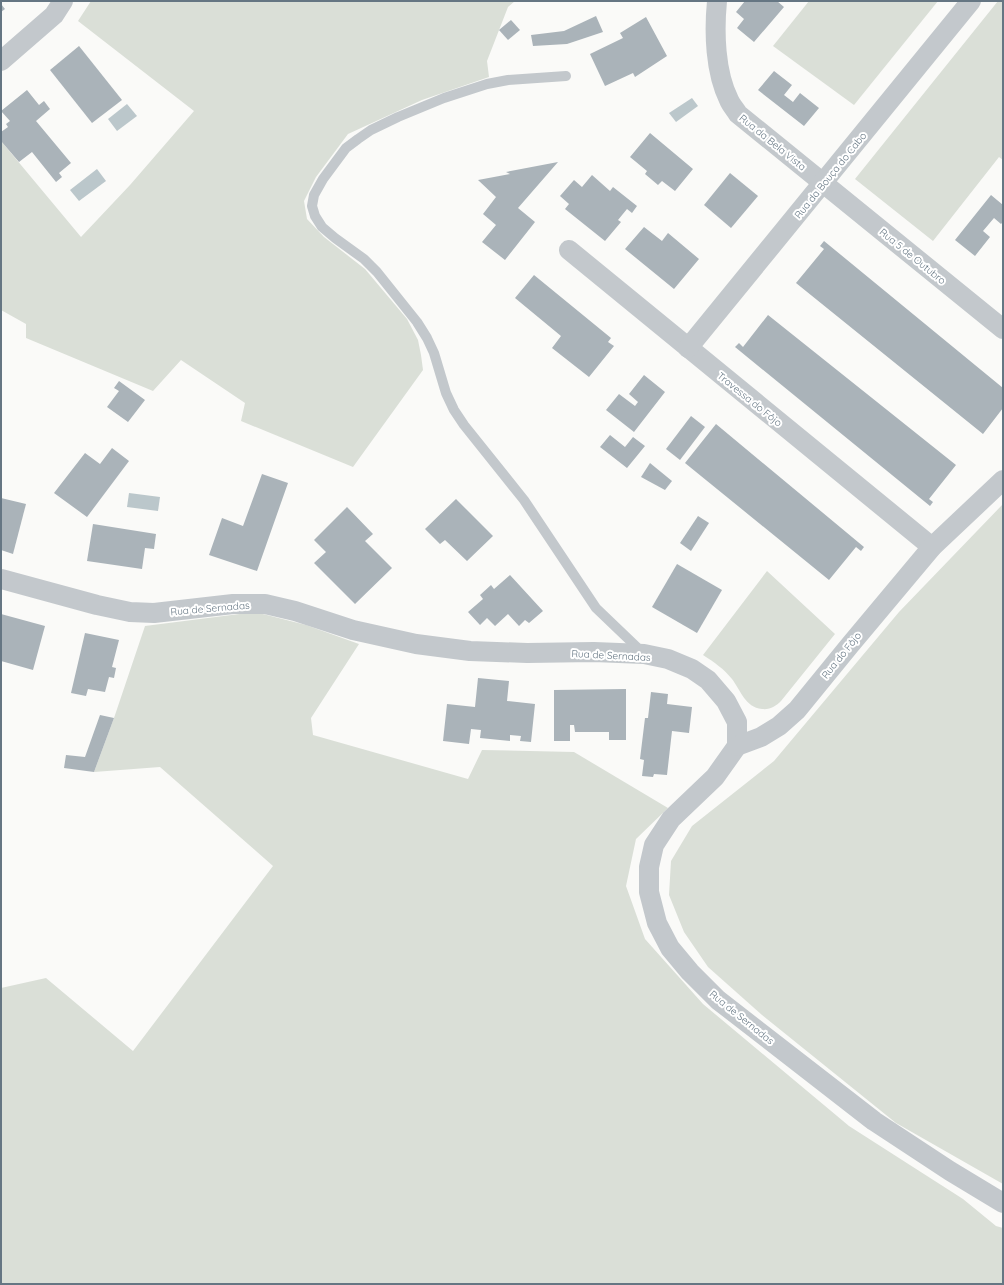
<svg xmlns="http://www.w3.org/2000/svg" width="1004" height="1285" font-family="Quicksand,sans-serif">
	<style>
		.green { fill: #dadfd7 }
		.water { fill: #bbc7cb }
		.building { fill: #aab3b9 }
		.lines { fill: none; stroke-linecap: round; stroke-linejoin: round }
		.lane { stroke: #c3c8cc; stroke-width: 10 }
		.street { stroke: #c3c8cc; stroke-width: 20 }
		.labels { text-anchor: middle; stroke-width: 4; stroke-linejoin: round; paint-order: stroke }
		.street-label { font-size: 10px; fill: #657683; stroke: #fff }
	</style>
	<rect width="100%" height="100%" fill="#fafaf8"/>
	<g class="green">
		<polygon points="91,1 515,1 508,7 487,61 489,77 422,100 348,134 316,177 304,201 307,219 324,237 365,269 407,319 418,340 421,355 423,370 353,467 241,421 245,403 181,360 153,391 26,338 26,324 1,310 1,141 81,237 130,185 194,111 78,21"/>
		<polygon points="809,1 938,1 854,105 773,46"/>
		<polygon points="998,1 1003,1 1003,160 999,157 933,241 855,179"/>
		<polygon points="1003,504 1003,1184 896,1123 762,1015 708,967 684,932 669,895 671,861 692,826 774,761 899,612"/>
		<path d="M767 571 835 634 781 701C776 706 770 710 762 709 745 707 741 691 732 679 724 669 714 662 703 655Z"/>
		<polygon points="255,612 306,625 359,644 311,718 313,735 468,779 482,750 574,752 668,808 636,839 626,886 645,939 703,1004 849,1126 963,1199 996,1226 1003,1228 1003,1284 1,1284 1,988 46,978 133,1051 273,866 160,767 94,772 114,718 145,626"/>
	</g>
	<g class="water">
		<polygon points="692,98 698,106 676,122 669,113"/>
		<polygon points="127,104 137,116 117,131 108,119"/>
		<polygon points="97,169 106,181 79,201 70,190"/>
		<polygon points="129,493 160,497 158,511 127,507"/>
	</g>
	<g class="building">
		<polygon points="745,1 777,1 784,7 754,42 737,28 744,19 736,12"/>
		<polygon points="1,4 5,9 1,12"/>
		<polygon points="596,16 603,32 567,44 533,46 531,35 564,31"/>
		<polygon points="646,17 667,56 635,77 633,73 605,86 590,54 623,38 620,33"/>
		<polygon points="511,20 520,30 508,40 499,30"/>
		<polygon points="79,46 122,100 92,123 50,70"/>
		<polygon points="774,71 792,85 784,95 793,102 800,93 819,108 804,126 758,90"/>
		<polygon points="27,90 39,105 44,101 50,109 36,121 71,163 59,173 62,177 56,182 32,152 19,162 1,141 1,132 8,127 6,124 10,121 1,111"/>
		<polygon points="650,133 693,169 675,191 662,181 658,185 645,174 647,171 630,157"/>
		<polygon points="558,162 518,208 535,222 505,260 482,242 496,225 483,214 496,197 478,180 510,174 506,172"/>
		<polygon points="730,173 758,196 731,228 704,205"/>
		<polygon points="592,175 610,191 613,187 637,206 632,213 627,209 618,220 621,222 605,241 565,209 569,204 560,196 574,180 582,187"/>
		<polygon points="991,195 1003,205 1003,222 1001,224 994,218 983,231 990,237 975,256 955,240"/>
		<polygon points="644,227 662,241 668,233 699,259 674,289 625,249"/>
		<polygon points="824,241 1003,388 1003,408 983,434 796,283 824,249 820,246"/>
		<polygon points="534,275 611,338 608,342 614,346 589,377 552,348 561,336 515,298"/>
		<polygon points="768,315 956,465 929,499 933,502 930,506 735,347 739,343 743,347"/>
		<polygon points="644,375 665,392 634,432 606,410 619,394 635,406 638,402 629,394"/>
		<polygon points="119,381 145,400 128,422 107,407 119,391 114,388"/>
		<polygon points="691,416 705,427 680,460 666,449"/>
		<polygon points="716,424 864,547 861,551 856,547 829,580 685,463"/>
		<polygon points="610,435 625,447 633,437 645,446 627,468 600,447"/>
		<polygon points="112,448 129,461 87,517 54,493 85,453 100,464"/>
		<polygon points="650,463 672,481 665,490 641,477"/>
		<polygon points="262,474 288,483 257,571 209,555 222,518 243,526"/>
		<polygon points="1,498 26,504 13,554 1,550"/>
		<polygon points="456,499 493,536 467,561 445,540 440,544 425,529"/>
		<polygon points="347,507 373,534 365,541 392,568 355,604 314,563 326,552 314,540"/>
		<polygon points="698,516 709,523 691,551 680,543"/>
		<polygon points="93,524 156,534 154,549 145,548 142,569 87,561"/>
		<polygon points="677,564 722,590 697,633 652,607"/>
		<polygon points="510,575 543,611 529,623 525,620 519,626 508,614 495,626 487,618 480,625 468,612 483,599 480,595 491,585 494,589"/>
		<polygon points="1,614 45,626 33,670 1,661"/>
		<polygon points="85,633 119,640 112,667 116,668 114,678 109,677 105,692 88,689 86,696 71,693"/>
		<polygon points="478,678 509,681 507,701 535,704 531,742 520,741 521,736 510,735 510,741 480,738 481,730 471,729 469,744 443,741 447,704 475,707"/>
		<polygon points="626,689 626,740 609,740 609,732 575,732 574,725 570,725 570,741 554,741 554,690"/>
		<polygon points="651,692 668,694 667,704 692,707 689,733 672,731 667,775 654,774 653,777 642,776 644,760 640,759 645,718 648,718"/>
		<polygon points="100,715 114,718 94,772 64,768 66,755 85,757"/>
	</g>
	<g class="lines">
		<polyline class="lane" points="566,76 508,80 487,84 444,98 398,117 371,130 358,139 346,148 323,179 314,195 312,206 315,216 322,227 335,238 364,259 377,272 417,322 427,338 434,353 446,393 454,410 464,425 524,500 596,608 643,653"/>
		<g class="street">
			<path d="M717 1C714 32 715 72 729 100 731 105 735 109 738 114L1003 329"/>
			<polyline points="1,61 54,15 63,1"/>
			<polyline points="569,250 932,547"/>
			<polyline points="688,348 971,1"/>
			<polyline points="1,579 97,605 130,612 154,613 233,604 265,604 295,611 353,630 416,644 470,651 527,653 594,652 644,654 668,659 692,669 708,680 726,701 737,722 737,746 715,777 671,819 654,845 649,867 649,892 657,923 670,948 690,972 718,1000 874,1121 950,1171 1003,1203"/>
			<polyline points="737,746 761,737 779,726 797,710 850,645 932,547 1003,480"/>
		</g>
	</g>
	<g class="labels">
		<g class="street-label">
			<text transform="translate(773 142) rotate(39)" y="4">Rua da Bela Vista</text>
			<text transform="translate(830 175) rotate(-51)" y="4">Rua da Bouça do Cabo</text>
			<text transform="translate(913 256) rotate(39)" y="4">Rua 5 de Outubro</text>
			<text transform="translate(750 399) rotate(39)" y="4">Travessa do Fôjo</text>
			<text transform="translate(210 608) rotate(-5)" y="4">Rua de Sernadas</text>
			<text transform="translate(611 655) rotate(3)" y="4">Rua de Sernadas</text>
			<text transform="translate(841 655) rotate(-51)" y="4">Rua do Fôjo</text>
			<text transform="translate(742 1017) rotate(39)" y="4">Rua de Sernadas</text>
		</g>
	</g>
	<rect width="1004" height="1285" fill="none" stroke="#657683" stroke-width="4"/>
</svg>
